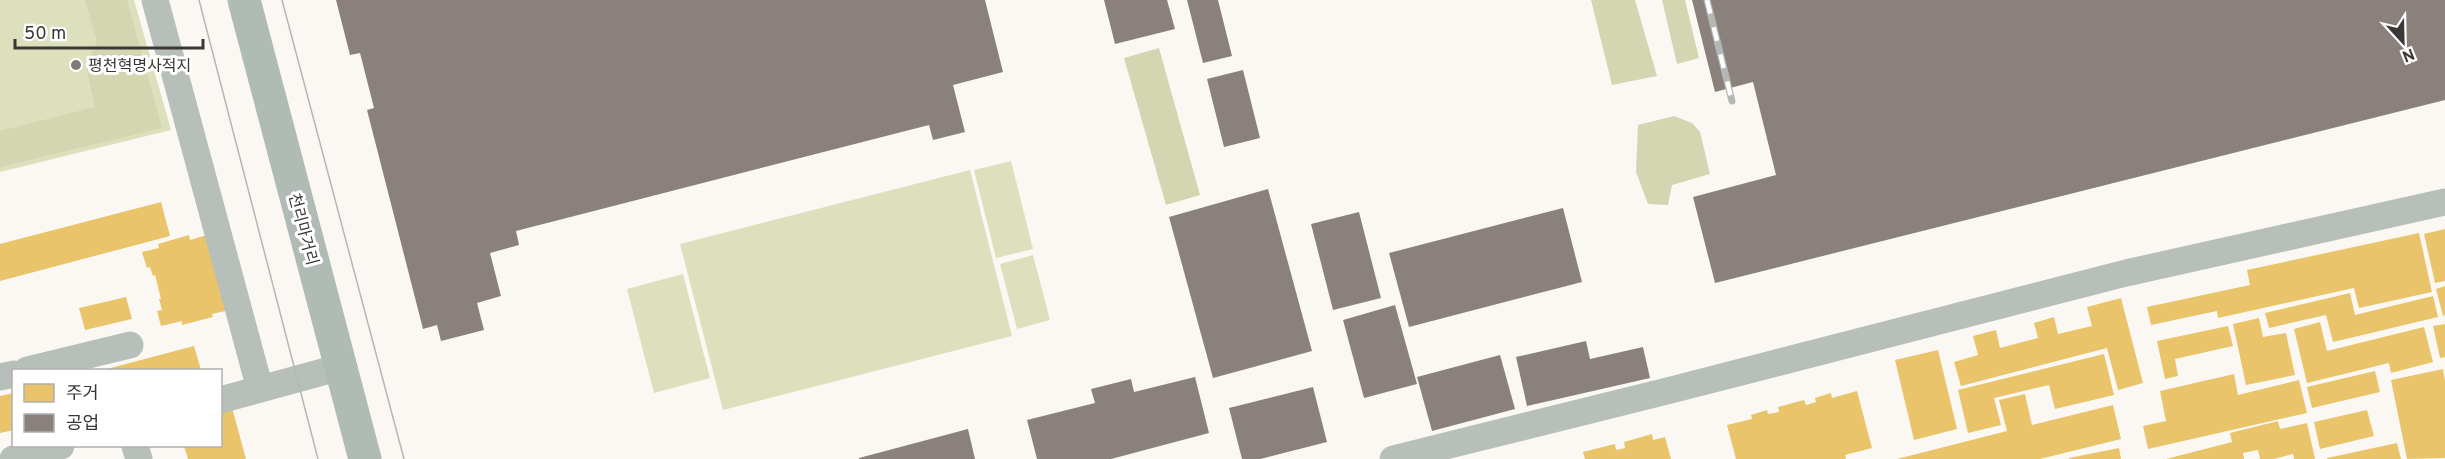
<svg xmlns="http://www.w3.org/2000/svg" width="2445" height="459" font-family="Overpass,'Noto Sans KR',sans-serif">
	<style>
		.green { fill: #dce0bc }
		.forest { fill: #d3d6b1 }
		.homes { fill: #e9c46a }
		.industry { fill: #8a817c }
		.lines { fill: none; stroke-linecap: round; stroke-linejoin: round }
		.minor { stroke: #b6bfba; stroke-width: 27 }
		.highway { stroke: #b1bbb5; stroke-width: 33 }
		.tram { stroke: #b4b7b4; stroke-width: 1.5 }
		.rail-casing { stroke: #b4b7b4; stroke-width: 7 }
		.rail { stroke: #fff; stroke-width: 4.5; stroke-dasharray: 14; stroke-linecap: butt }
		.poi-dot { fill: #7e7b78; stroke: #fff; stroke-width: 2 }
		.labels { text-anchor: middle; stroke-width: 6; stroke-linejoin: round; paint-order: stroke }
		.poi-label { font-size: 16px; fill: #3a3835; stroke: #fff; text-anchor: start }
		.street-label { font-size: 16px; fill: #3a3835; stroke: #fff }
	</style>
	<rect width="100%" height="100%" fill="#fbf8f4"/>
	<g class="green">
		<polygon points="0,0 134,0 171,130 0,172"/>
		<polygon points="1011,161 1033,249 996,258 974,170"/>
		<polygon points="970,170 1012,336 723,410 680,244"/>
		<polygon points="1033,255 1050,320 1017,329 1000,264"/>
		<polygon points="683,274 710,378 654,393 627,289"/>
	</g>
	<g class="forest">
		<polygon points="85,0 127,0 162,128 0,167 0,131 95,107 86,67 97,41"/>
		<polygon points="1591,0 1635,0 1657,76 1612,85"/>
		<polygon points="1662,0 1685,0 1699,58 1677,64"/>
		<polygon points="1159,48 1200,195 1166,205 1124,58"/>
		<polygon points="1674,116 1692,123 1700,132 1710,174 1672,185 1668,205 1648,204 1636,172 1638,125"/>
	</g>
	<g class="homes">
		<polygon points="161,202 170,236 0,281 0,244"/>
		<polygon points="2445,229 2445,281 2435,283 2424,234"/>
		<polygon points="2419,233 2432,292 2359,308 2354,288 2218,318 2217,311 2151,325 2147,307 2250,285 2247,270"/>
		<polygon points="210,234 230,310 212,314 213,317 182,325 182,321 161,326 157,311 162,310 159,299 161,299 155,275 153,276 150,267 147,268 142,252 159,248 158,244 189,235 190,240"/>
		<polygon points="2445,286 2445,315 2443,316 2436,289"/>
		<polygon points="2350,293 2355,315 2433,296 2438,317 2333,342 2326,315 2269,328 2265,313"/>
		<polygon points="126,297 132,319 85,330 79,308"/>
		<polygon points="2121,298 2143,383 2118,390 2107,348 1961,386 1954,362 1978,355 1973,336 1996,330 2000,348 2038,338 2034,323 2054,317 2058,334 2092,326 2087,307"/>
		<polygon points="2259,318 2263,337 2286,333 2295,375 2246,385 2233,324"/>
		<polygon points="2320,322 2327,351 2424,327 2433,362 2391,373 2389,363 2307,383 2294,329"/>
		<polygon points="2445,324 2445,357 2440,358 2433,326"/>
		<polygon points="2228,326 2233,346 2175,359 2178,376 2165,379 2157,341"/>
		<polygon points="194,346 201,370 103,370"/>
		<polygon points="1938,350 1957,429 1914,440 1895,360"/>
		<polygon points="2104,354 2114,395 2055,409 2049,385 1994,398 2001,425 1968,433 1958,390"/>
		<polygon points="2443,369 2445,381 2445,458 2407,459 2391,380"/>
		<polygon points="2375,371 2380,392 2312,408 2307,387"/>
		<polygon points="2234,374 2238,395 2299,380 2307,413 2148,449 2143,426 2166,421 2160,391"/>
		<polygon points="1857,391 1872,448 1845,455 1846,459 1736,459 1727,425 1752,419 1751,415 1767,410 1768,414 1779,412 1778,407 1804,400 1806,405 1816,402 1815,398 1831,393 1832,398"/>
		<polygon points="14,393 14,430 0,433 0,396"/>
		<polygon points="2025,394 2032,425 2113,405 2121,439 2040,459 1897,459 2007,431 1999,400"/>
		<polygon points="231,404 246,459 188,459 184,446 220,446 220,407"/>
		<polygon points="2367,410 2374,436 2320,449 2314,422"/>
		<polygon points="2278,421 2280,429 2307,423 2315,459 2294,459 2293,454 2274,459 2260,459 2258,450 2243,453 2244,459 2166,459 2232,442 2230,433"/>
		<polygon points="1652,434 1653,440 1665,437 1671,459 1585,459 1583,452 1615,444 1616,450 1625,448 1624,442"/>
		<polygon points="2397,443 2401,459 2327,459 2327,458"/>
		<polygon points="2119,448 2121,459 2069,459 2069,458"/>
	</g>
	<g class="industry">
		<polygon points="336,0 985,0 1003,72 953,85 965,132 933,140 929,125 516,231 519,245 490,253 501,296 477,303 484,330 441,341 437,325 423,329 367,110 374,108 360,53 350,55"/>
		<polygon points="1104,0 1167,0 1175,29 1115,44"/>
		<polygon points="1187,0 1218,0 1232,56 1203,63"/>
		<polygon points="1692,0 2445,0 2445,100 1715,283 1693,197 1776,175 1753,82 1715,92"/>
		<polygon points="1243,70 1260,138 1224,147 1207,79"/>
		<polygon points="1268,189 1312,351 1213,378 1169,217"/>
		<polygon points="1563,208 1582,282 1409,327 1389,253"/>
		<polygon points="1359,212 1381,298 1333,310 1311,224"/>
		<polygon points="1395,305 1417,384 1364,398 1343,320"/>
		<polygon points="1586,341 1590,359 1643,347 1650,378 1527,406 1516,357"/>
		<polygon points="1500,355 1515,409 1432,431 1417,377"/>
		<polygon points="1195,377 1209,433 1111,459 1037,459 1027,420 1095,403 1091,389 1131,379 1134,392"/>
		<polygon points="1313,387 1327,442 1260,459 1242,459 1229,408"/>
		<polygon points="968,429 975,459 859,459 859,458"/>
	</g>
	<g class="lines">
		<g class="minor">
			<polyline points="155,0 260,389"/>
			<polyline points="27,370 130,345"/>
			<polyline points="0,377 14,374"/>
			<polyline points="220,400 341,367"/>
			<polyline points="135,446 139,459"/>
			<polyline points="13,459 61,446"/>
			<polyline points="1393,459 1671,390 2126,273 2445,202"/>
		</g>
		<polyline class="highway" points="244,0 365,459"/>
		<g class="tram">
			<polyline points="199,0 318,459"/>
			<polyline points="282,0 404,459"/>
		</g>
		<g class="rail-casing">
			<polyline id="rail" points="1707,0 1732,101"/>
		</g>
		<use href="#rail" class="rail"/>
	</g>
	<circle class="poi-dot" cx="76" cy="65" r="6"/>
	<g class="labels">
		<g class="poi-label">
			<text x="88" y="71">평천혁명사적지</text>
		</g>
		<g class="street-label">
			<text transform="translate(304 229) rotate(75)" y="6">천리마거리</text>
		</g>
	</g>
	<rect x="12" y="369" width="210" height="78" fill="#ffffff" stroke="#b0afae" stroke-width="1.5"/>
	<rect x="24" y="384" width="30" height="18" fill="#e9c46a" stroke="#b0afae" stroke-width="1.5"/>
	<text x="66" y="399" font-size="18" fill="#3a3835">주거</text>
	<rect x="24" y="414" width="30" height="18" fill="#8a817c" stroke="#b0afae" stroke-width="1.5"/>
	<text x="66" y="429" font-size="18" fill="#3a3835">공업</text>
	<g transform="translate(2403 42) rotate(158)" stroke="#ffffff" stroke-width="4.5" paint-order="stroke">
	<path d="M0-4.5L10 22L0 15L-10 22Z" fill="#3a3835"/>
	<text y="-9" font-size="16" font-weight="bold" text-anchor="middle" fill="#3a3835">N</text>
	</g>
	<path d="M15 39v9h188v-9" fill="none" stroke="#3a3835" stroke-width="3"/>
	<text x="24" y="39" font-size="18" fill="#3a3835" stroke="#ffffff" stroke-width="4.5" paint-order="stroke">50 m</text>
</svg>
